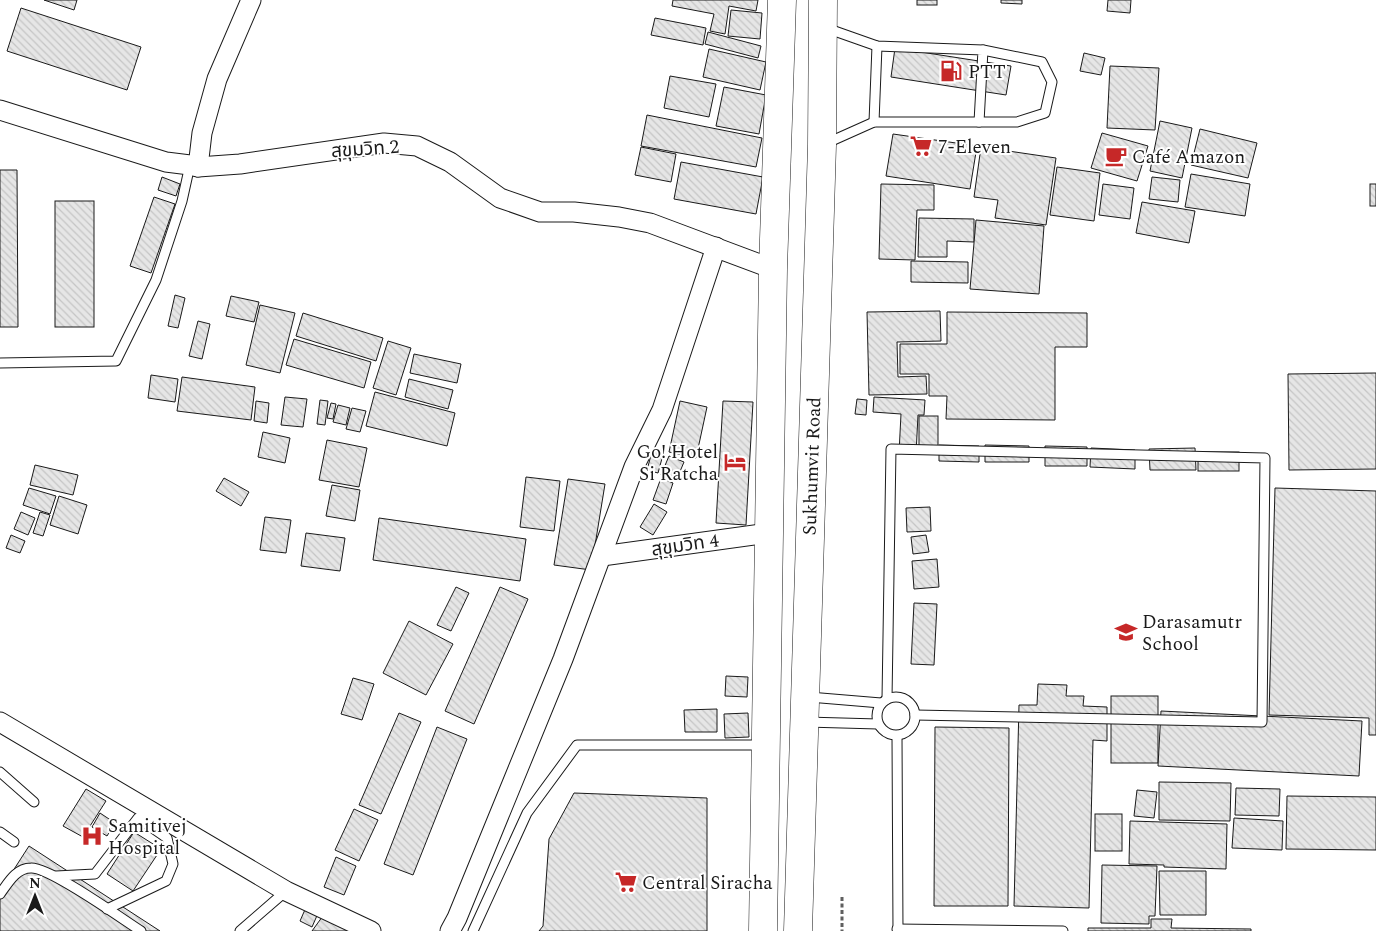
<svg xmlns="http://www.w3.org/2000/svg" width="1376" height="931" font-family="Spectral,'Noto Sans Thai',serif">
	<style>
		.building { fill: url(#building-back-hatch); stroke: #1a1a1a }
		.lines { fill: none; stroke-linecap: round; stroke-linejoin: round }
		.service-casing { stroke: #1a1a1a; stroke-width: 11 }
		.minor-casing { stroke: #1a1a1a; stroke-width: 21 }
		.trunk-casing { stroke: #1a1a1a; stroke-width: 29 }
		.path { stroke: #5f5f5f; stroke-width: 3; stroke-dasharray: 4 2.5; stroke-linecap: butt }
		.service { stroke: #fff; stroke-width: 9 }
		.minor { stroke: #fff; stroke-width: 19 }
		.trunk { stroke: #fff; stroke-width: 28 }
		.labels { text-anchor: middle; stroke-width: 4; stroke-linejoin: round; paint-order: stroke }
		.poi-label { font-size: 19px; fill: #1a1a1a; stroke: #fff; text-anchor: start }
		.street-label { font-size: 19px; fill: #1a1a1a; stroke: #fff }
	</style>
	<defs>
		<pattern id="building-back-hatch" width="6" height="6" patternUnits="userSpaceOnUse" patternTransform="scale(1.25)"><rect width="6" height="6" fill="#e6e6e6"/><path d="M-1 5l2 2M0 0l6 6M5-1l2 2" fill="none" stroke="#c5c5c5"/></pattern>
	</defs>
	<rect width="100%" height="100%" fill="#fff"/>
	<g class="building">
		<polygon points="44,0 77,0 74,10"/>
		<polygon points="673,0 758,0 756,11 729,6 725,34 710,31 714,14 672,6"/>
		<rect x="917" y="0" width="20" height="5"/>
		<polygon points="1001,0 1022,0 1022,4 1001,3"/>
		<polygon points="1108,0 1131,0 1130,13 1107,11"/>
		<polygon points="21,8 141,47 127,90 7,51"/>
		<polygon points="731,10 762,13 760,39 728,36"/>
		<polygon points="655,18 706,28 703,45 651,35"/>
		<polygon points="708,32 761,46 758,58 705,44"/>
		<polygon points="895,48 1011,66 1006,95 891,77"/>
		<polygon points="709,49 766,62 760,90 703,77"/>
		<polygon points="1084,53 1105,58 1101,75 1080,71"/>
		<polygon points="1110,66 1159,68 1155,130 1107,128"/>
		<polygon points="670,76 716,84 709,117 664,108"/>
		<polygon points="724,87 766,95 759,134 716,126"/>
		<polygon points="647,115 762,138 756,167 641,146"/>
		<polygon points="1160,121 1192,128 1182,178 1150,171"/>
		<polygon points="1200,129 1257,143 1248,178 1191,165"/>
		<polygon points="1102,133 1148,146 1137,181 1091,168"/>
		<polygon points="893,134 977,146 970,189 886,176"/>
		<polygon points="641,147 676,154 671,182 635,175"/>
		<polygon points="981,147 1056,158 1046,225 995,218 998,200 974,197"/>
		<polygon points="681,162 763,177 756,214 674,199"/>
		<polygon points="1057,167 1100,173 1094,221 1050,215"/>
		<polygon points="0,170 17,170 18,327 0,327"/>
		<polygon points="1191,174 1250,184 1245,216 1185,207"/>
		<polygon points="162,177 180,184 176,196 158,190"/>
		<polygon points="1152,177 1180,180 1178,202 1149,199"/>
		<polygon points="881,184 934,185 934,210 917,210 915,260 879,259"/>
		<polygon points="1103,184 1134,188 1130,219 1099,215"/>
		<rect x="1370" y="184" width="6" height="22"/>
		<polygon points="154,197 175,204 151,273 130,266"/>
		<rect x="55" y="201" width="39" height="126"/>
		<polygon points="1142,202 1195,211 1189,243 1136,233"/>
		<polygon points="919,218 974,219 974,242 947,241 947,257 918,257"/>
		<polygon points="976,220 1044,226 1039,294 970,289"/>
		<polygon points="911,261 968,262 968,283 911,282"/>
		<polygon points="175,295 185,298 178,328 168,326"/>
		<polygon points="231,296 259,302 254,322 226,316"/>
		<polygon points="260,305 295,313 280,373 246,365"/>
		<polygon points="940,311 941,341 897,342 898,377 926,376 927,394 869,395 867,312"/>
		<polygon points="947,312 1087,313 1087,347 1055,347 1055,420 946,419 947,396 929,396 929,374 900,374 900,344 947,344"/>
		<polygon points="303,313 383,338 376,361 296,336"/>
		<polygon points="198,321 210,324 202,359 189,356"/>
		<polygon points="294,339 371,362 364,388 286,365"/>
		<polygon points="388,341 411,348 396,395 373,388"/>
		<polygon points="414,354 461,364 457,383 410,373"/>
		<polygon points="1376,373 1376,469 1289,470 1288,374"/>
		<polygon points="151,375 178,379 175,402 148,398"/>
		<polygon points="182,377 255,387 251,420 177,411"/>
		<polygon points="409,379 453,390 448,409 405,397"/>
		<polygon points="375,392 455,413 447,446 366,426"/>
		<polygon points="285,397 307,399 303,427 281,425"/>
		<polygon points="874,397 925,400 924,415 918,415 916,454 899,453 901,414 873,412"/>
		<polygon points="857,399 867,400 866,415 855,414"/>
		<polygon points="320,400 328,401 325,425 317,424"/>
		<polygon points="256,401 269,403 267,423 254,421"/>
		<polygon points="680,401 707,407 696,458 669,452"/>
		<polygon points="723,401 753,402 746,525 716,523"/>
		<polygon points="331,403 336,404 333,419 327,418"/>
		<polygon points="338,405 350,408 346,425 333,422"/>
		<polygon points="352,408 366,411 360,432 346,429"/>
		<rect x="919" y="416" width="19" height="36"/>
		<polygon points="263,432 290,438 285,463 258,457"/>
		<polygon points="327,440 367,448 359,487 319,480"/>
		<polygon points="939,445 979,446 979,462 939,461"/>
		<polygon points="985,445 1029,446 1029,462 985,462"/>
		<polygon points="1045,446 1087,447 1087,466 1045,466"/>
		<polygon points="653,448 664,451 658,473 647,470"/>
		<polygon points="1091,448 1135,450 1135,469 1090,467"/>
		<polygon points="1195,448 1196,470 1150,470 1149,449"/>
		<rect x="1198" y="452" width="41" height="19"/>
		<polygon points="669,456 684,462 676,481 661,475"/>
		<polygon points="35,465 78,475 73,495 30,485"/>
		<polygon points="526,477 560,481 554,531 520,527"/>
		<polygon points="224,478 249,492 241,506 216,491"/>
		<polygon points="661,478 673,483 666,504 653,500"/>
		<polygon points="568,479 605,484 591,570 554,565"/>
		<polygon points="332,485 360,490 355,521 326,516"/>
		<polygon points="29,488 56,496 50,514 23,505"/>
		<polygon points="1275,488 1376,491 1376,735 1369,735 1369,718 1269,715"/>
		<polygon points="59,496 87,505 78,534 50,525"/>
		<polygon points="654,504 667,512 653,535 640,527"/>
		<polygon points="930,507 931,531 907,532 906,508"/>
		<polygon points="21,512 35,518 28,535 14,529"/>
		<polygon points="40,512 50,515 43,536 33,533"/>
		<polygon points="265,517 291,520 286,553 260,550"/>
		<polygon points="379,518 526,539 520,581 373,560"/>
		<polygon points="306,533 345,538 340,571 301,566"/>
		<polygon points="11,535 25,541 20,553 6,548"/>
		<polygon points="926,535 929,552 913,554 911,537"/>
		<polygon points="937,559 939,587 914,589 912,561"/>
		<polygon points="456,587 469,593 451,631 437,625"/>
		<polygon points="500,587 528,599 474,724 445,711"/>
		<polygon points="914,603 937,604 934,665 911,664"/>
		<polygon points="409,621 453,644 426,695 383,673"/>
		<polygon points="726,676 748,677 747,697 725,696"/>
		<polygon points="353,678 374,684 362,720 341,714"/>
		<polygon points="1038,684 1067,685 1066,696 1084,696 1083,706 1107,707 1107,741 1093,740 1089,908 1014,906 1019,705 1037,705"/>
		<rect x="1111" y="696" width="47" height="67"/>
		<polygon points="717,709 717,732 685,732 684,710"/>
		<polygon points="1161,711 1362,721 1359,776 1158,766"/>
		<polygon points="399,713 421,722 381,814 359,805"/>
		<polygon points="748,713 749,737 725,738 724,714"/>
		<polygon points="437,727 467,739 413,875 384,864"/>
		<polygon points="935,727 1009,728 1008,906 934,906"/>
		<polygon points="1159,782 1231,783 1230,821 1159,820"/>
		<polygon points="1236,788 1280,789 1279,816 1235,815"/>
		<polygon points="86,789 106,801 83,837 63,826"/>
		<polygon points="1137,790 1157,792 1154,818 1134,816"/>
		<polygon points="574,793 707,798 707,931 539,931 543,926 549,839"/>
		<polygon points="1287,796 1376,797 1376,850 1286,849"/>
		<polygon points="354,809 378,820 359,861 335,850"/>
		<polygon points="100,813 115,823 107,836 92,827"/>
		<rect x="1095" y="814" width="27" height="37"/>
		<polygon points="1234,818 1283,821 1282,850 1232,848"/>
		<polygon points="1130,821 1227,824 1226,869 1164,867 1164,865 1129,864"/>
		<polygon points="134,832 161,849 133,891 107,874"/>
		<polygon points="29,846 160,931 0,931 0,891"/>
		<polygon points="336,857 356,866 344,895 324,887"/>
		<polygon points="1102,865 1157,866 1155,916 1149,916 1149,924 1101,923"/>
		<polygon points="1159,871 1206,871 1206,915 1160,915"/>
		<polygon points="307,905 319,911 312,927 300,921"/>
		<polygon points="325,913 348,928 346,931 312,931"/>
		<polygon points="1151,919 1172,919 1171,928 1251,929 1251,931 1088,931 1088,928 1151,928"/>
	</g>
	<g class="lines">
		<g class="service-casing">
			<g id="service">
				<polyline points="826,28 877,46 983,50 979,122 874,122 827,143"/>
				<polyline points="874,122 877,46"/>
				<polyline points="979,122 1017,122 1045,113 1052,82 1042,62 983,50"/>
				<polyline points="0,363 116,361 156,280 182,201 190,165"/>
				<circle cx="896" cy="716" r="19"/>
				<polyline points="809,697 881,703"/>
				<polyline points="887,699 891,449 1265,458 1262,722 915,715"/>
				<polyline points="806,722 878,724"/>
				<polyline points="897,736 898,931"/>
				<polyline points="0,772 34,802"/>
				<polyline points="0,832 14,842"/>
				<polyline points="56,876 95,874 138,818 167,838 173,864 166,881 107,909"/>
				<path d="M0 894C8 883 16 868 31 868 50 867 122 919 141 931"/>
				<polyline points="897,929 1063,931"/>
				<polyline points="240,931 286,891"/>
				<polyline points="473,931 527,813 577,745 762,745"/>
			</g>
		</g>
		<g class="minor-casing">
			<g id="minor">
				<polyline points="0,110 166,162 190,165 198,167 240,164 384,143 417,146 450,162 500,198 540,212 574,212 619,217 650,223 773,269"/>
				<polyline points="198,167 202,133 217,79 251,0"/>
				<polyline points="602,556 768,533"/>
				<polyline points="0,722 286,891 371,931"/>
				<polyline points="450,931 457,918 563,659 634,467 662,410 716,247"/>
			</g>
		</g>
		<g class="trunk-casing">
			<g id="trunk">
				<polyline points="763,931 773,269 782,0"/>
				<polyline points="798,931 822,145 823,0"/>
			</g>
		</g>
		<polyline class="path" points="842,897 842,931"/>
		<use href="#service" class="service"/>
		<use href="#minor" class="minor"/>
		<use href="#trunk" class="trunk"/>
	</g>
	<defs>
		<g id="fuel-bare" transform="scale(1.725)"><path d="M-5.5-6h7V0h2V4h1.3V-2.5L3-4.5l.8-.8L6-3V5H2.5V1h-1V6h-7ZM-4.2-4.7v3.2H.2V-4.7Z" fill="#c62828" stroke="#fff" stroke-width="2.5" paint-order="stroke"/></g>
		<g id="supermarket-bare" transform="scale(1.725)"><path d="M-6-5.5h2.5l.6 2H6L4.5 2H-2.5L-4.4-4H-6ZM-1.5 3.2a1.3 1.3 0 1 0 .1 0ZM3 3.2a1.3 1.3 0 1 0 .1 0Z" fill="#c62828" stroke="#fff" stroke-width="2.5" paint-order="stroke"/></g>
		<g id="cafe-bare" transform="scale(1.725)"><path d="M-5.5-4.5H6V0H3Q3 3.5 0 3.5H-2.5Q-5.5 3.5-5.5 0ZM3-3.2v2h1.7v-2ZM-6 4.5H4V6H-6Z" fill="#c62828" stroke="#fff" stroke-width="2.5" paint-order="stroke"/></g>
		<g id="hotel-bare" transform="scale(1.725)"><path d="M-6-4.5h1.5V1H6V5H4.5V3h-9V5H-6ZM-4 0a1.8 1.8 0 1 1 3.6 0ZM.5 0V-2.5h3Q6-2.5 6 0Z" fill="#c62828" stroke="#fff" stroke-width="2.5" paint-order="stroke"/></g>
		<g id="school-bare" transform="scale(1.725)"><path d="M0-5L7-2L0 1L-7-2ZM-4 1L0 2.5L4 1V4Q0 6-4 4Z" fill="#c62828" stroke="#fff" stroke-width="2.5" paint-order="stroke"/></g>
		<g id="hospital-bare" transform="scale(1.725)"><path d="M-5-5h3v3.5h4V-5h3V5h-3V1.5h-4V5h-3Z" fill="#c62828" stroke="#fff" stroke-width="2.5" paint-order="stroke"/></g>
	</defs>
	<g fill-rule="evenodd">
		<use href="#fuel-bare" x="951" y="71"/>
		<use href="#supermarket-bare" x="921" y="146"/>
		<use href="#cafe-bare" x="1116" y="156"/>
		<use href="#hotel-bare" x="735" y="462"/>
		<use href="#school-bare" x="1126" y="632"/>
		<use href="#hospital-bare" x="92" y="836"/>
		<use href="#supermarket-bare" x="626" y="882"/>
	</g>
	<g class="labels">
		<g class="poi-label">
			<text x="968" y="78">PTT</text>
			<text x="938" y="153">7-Eleven</text>
			<text x="1132" y="163">Café Amazon</text>
			<text x="718" y="458" text-anchor="end">Go! Hotel<tspan x="718" dy="22">Si Ratcha</tspan></text>
			<text x="1142" y="628">Darasamutr<tspan x="1142" dy="22">School</tspan></text>
			<text x="108" y="832">Samitivej<tspan x="108" dy="22">Hospital</tspan></text>
			<text x="642" y="889">Central Siracha</text>
		</g>
		<g class="street-label">
			<text transform="translate(365 148) rotate(-4)" y="7">สุขุมวิท 2</text>
			<text transform="translate(811 466) rotate(-88)" y="7">Sukhumvit Road</text>
			<text transform="translate(685 544) rotate(-8)" y="7">สุขุมวิท 4</text>
		</g>
	</g>
	<g transform="translate(35 896)" stroke="#ffffff" stroke-width="4" paint-order="stroke">
	<path d="M0-4L9 19L0 12L-9 19Z" fill="#1a1a1a"/>
	<text y="-8" font-size="14" font-weight="bold" text-anchor="middle" fill="#1a1a1a">N</text>
	</g>
</svg>
